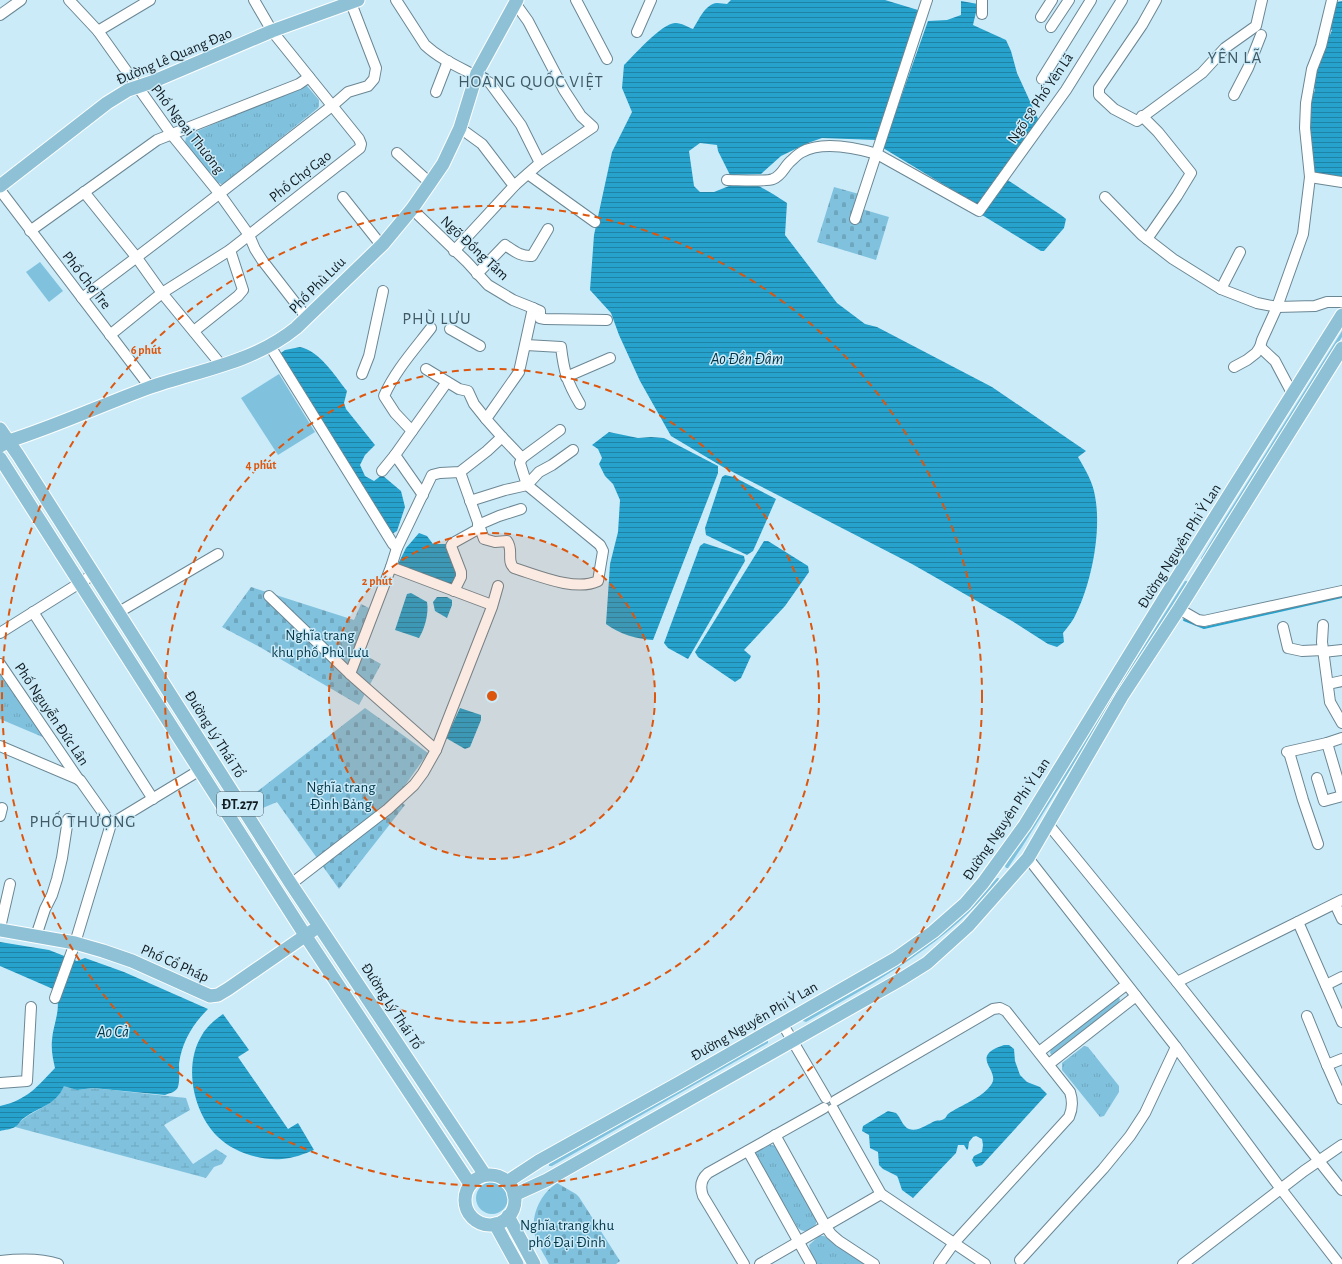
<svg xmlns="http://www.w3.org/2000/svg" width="1342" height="1264" font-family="'Alegreya Sans',sans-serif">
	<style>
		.grass { fill: #80c2de }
		.wetland { fill: url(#wetland-marsh) }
		.cemetery { fill: url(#cemetery-stones) }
		.park { fill: url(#park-tufts) }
		.water { fill: url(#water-rules) }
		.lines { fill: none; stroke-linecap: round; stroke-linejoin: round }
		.stream { stroke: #26a2cc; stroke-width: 2 }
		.minor-casing { stroke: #6b8794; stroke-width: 12 }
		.major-casing { stroke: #fff; stroke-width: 15 }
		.minor { stroke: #fff; stroke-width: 10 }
		.major { stroke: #8ec1d5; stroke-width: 13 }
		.ring { fill: none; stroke: #dd560d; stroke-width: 2; stroke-dasharray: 7 5 }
		.labels { text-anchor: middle; stroke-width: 3; stroke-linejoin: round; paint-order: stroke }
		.shield { fill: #ccebf9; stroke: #4a5b62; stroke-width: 1 }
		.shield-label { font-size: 14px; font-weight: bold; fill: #121d22 }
		.street-label { font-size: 15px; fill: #121d22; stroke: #ccebf9 }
		.park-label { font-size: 15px; fill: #023749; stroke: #ccebf9 }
		.water-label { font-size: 16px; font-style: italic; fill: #003445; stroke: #ccebf9 }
		.quarter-label { font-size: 17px; letter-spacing: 1px; fill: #3f5a65; stroke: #ccebf9 }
		.centre { fill: #dd560d; stroke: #ccebf9; stroke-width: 2 }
		.ring-label { font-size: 12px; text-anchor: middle; font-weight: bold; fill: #dd560d; stroke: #ccebf9; stroke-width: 3; stroke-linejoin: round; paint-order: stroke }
	</style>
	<defs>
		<pattern id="wetland-marsh" width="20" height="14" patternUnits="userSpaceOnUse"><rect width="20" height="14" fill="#80c2de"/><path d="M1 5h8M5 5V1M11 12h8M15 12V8" fill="none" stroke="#6ea6be"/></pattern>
		<pattern id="cemetery-stones" width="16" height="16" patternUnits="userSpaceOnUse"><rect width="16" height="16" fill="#80c2de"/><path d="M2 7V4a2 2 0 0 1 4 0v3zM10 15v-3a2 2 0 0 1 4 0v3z" fill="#6ea6be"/></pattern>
		<pattern id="park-tufts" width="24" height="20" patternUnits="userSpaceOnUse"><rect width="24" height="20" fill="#80c2de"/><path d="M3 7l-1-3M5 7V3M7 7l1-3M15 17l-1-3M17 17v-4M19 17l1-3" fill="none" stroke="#6ea6be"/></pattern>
		<pattern id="water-rules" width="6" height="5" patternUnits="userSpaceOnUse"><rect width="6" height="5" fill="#26a2cc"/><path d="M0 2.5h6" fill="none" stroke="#1f83a5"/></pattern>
	</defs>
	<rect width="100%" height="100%" fill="#ccebf9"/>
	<g class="grass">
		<polygon points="40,262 63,291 49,302 26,272"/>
		<polygon points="1342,331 1342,337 1203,560 1201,560 1201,558 1220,526"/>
		<polygon points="279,374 315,432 278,455 241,398"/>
		<polygon points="1185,581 1187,581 1188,582 1022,847 1008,868 1006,868 1005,866"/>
		<path d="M997 878H999L998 881C947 944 876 982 806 1022L803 1021 804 1019C835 1001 869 985 899 965 936 940 968 911 997 878Z"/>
		<polygon points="1118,997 1120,999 1119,1003 1054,1054 1052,1055 1050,1053 1051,1049"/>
		<polygon points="768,1040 768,1043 552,1166 549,1166 549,1164"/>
		<circle cx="492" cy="1198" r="16"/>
	</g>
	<path class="wetland" d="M64 1085 77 1090 93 1088 186 1098 190 1110 164 1125 193 1164 216 1149 227 1156 222 1164 214 1167 206 1178 15 1127C31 1108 54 1109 64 1085Z"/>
	<g class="cemetery">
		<polygon points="834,187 859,194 855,207 889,217 876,260 817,242"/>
		<polygon points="251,587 354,620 361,604 369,608 354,649 381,664 359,705 258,646 222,627"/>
		<polygon points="365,708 428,753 396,798 405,805 339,889 277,802 258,810 250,797"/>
		<path d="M557 1183 576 1194 579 1197 620 1261 616 1264H549C545 1256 539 1247 536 1239 529 1218 539 1195 557 1183Z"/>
	</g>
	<g class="park">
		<polygon points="307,86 319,100 319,106 318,108 225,183 222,184 215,182 185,143 186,137 188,135 302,87"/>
		<polygon points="0,667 45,738 0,719"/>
		<polygon points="1084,1046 1088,1047 1119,1086 1119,1092 1104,1116 1100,1117 1062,1070 1062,1063"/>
		<path d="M769 1144 775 1146 816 1217V1224C812 1230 804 1234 798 1228L756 1157V1153L757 1150Z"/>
		<polygon points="819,1236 824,1236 829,1239 867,1264 816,1264 810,1251 809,1245"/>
	</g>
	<g class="water">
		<path d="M731 0H885L918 10 876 140 822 138 808 143 781 156 761 174 730 175 718 151 717 145 700 143 689 151 694 186 700 192H714L734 184 757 185 773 194 787 203 785 235 837 303 865 324 877 327 992 387 1086 451 1078 457C1085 469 1093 482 1095 496 1102 532 1091 586 1074 618 1071 623 1067 628 1063 633L1064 642 1057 647 1048 644 1012 621 912 564 723 467 671 436 640 381 619 335 611 313 590 290 594 235 612 152 632 112 622 88 624 65C633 56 664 21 676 23 681 23 688 27 693 29 699 20 705 4 717 3 721 3 724 4 727 4Z"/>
		<polygon points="961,1 978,4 973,25 1006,40 1011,51 1017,73 1039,121 979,206 883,148 928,21 947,20 961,15"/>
		<polygon points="1342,1 1342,177 1339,177 1316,175 1314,171 1309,140 1311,93 1314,93 1315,89 1312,87 1327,34 1330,35 1332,30 1329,29 1336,3 1337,2"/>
		<polygon points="1006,179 1061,215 1066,219 1064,228 1044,251 1041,251 982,215"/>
		<path d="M300 347C320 351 335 376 347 391L344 403 346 409 375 445 365 455 360 465 365 476 374 481 382 475 401 491 405 507 397 531 390 535 278 355 285 350Z"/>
		<path d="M609 432 638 438 651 437 664 438 718 466V473L653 640C637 639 619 634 606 624L610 564 618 532 620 500 613 484 605 476 599 464 602 458 598 449 592 445Z"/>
		<polygon points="725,475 734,477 776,499 753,551 747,555 706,535 705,528 722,477"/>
		<polygon points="419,533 427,536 433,544 447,544 458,568 454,584 446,583 398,566 398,564 406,548"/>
		<polygon points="764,541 768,541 808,566 809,572 785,606 744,650 751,656 741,678 735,682 698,657 695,652"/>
		<polygon points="704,543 744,556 745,561 688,659 668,648 664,643 700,546"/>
		<path d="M411 593 427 602C429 613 425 628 419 638L395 630 407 594Z"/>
		<polygon points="437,597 447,597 452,600 452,605 447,618 435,611 433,602"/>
		<polygon points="460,708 481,715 481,720 470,747 465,749 446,738"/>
		<path d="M0 942 49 950 77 961 85 958 124 972 208 1009C192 1025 182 1042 179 1064 179 1071 180 1080 178 1087 176 1092 170 1093 165 1095L93 1088 77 1090 64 1086C55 1106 40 1106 24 1118 20 1120 19 1125 15 1127 12 1129 4 1130 0 1131V1106C27 1100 37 1087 55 1068 53 1059 51 1050 52 1040 53 1023 64 1005 53 989L0 966Z"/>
		<path d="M223 1014 249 1050 238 1057 288 1129 298 1123 314 1150C304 1154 294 1158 282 1159 261 1161 233 1152 218 1137 193 1113 183 1065 202 1035 207 1026 215 1020 223 1014Z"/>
		<path d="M1004 1045H1009L1014 1049 1015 1061 1020 1075 1027 1082 1040 1087 1047 1094 982 1165 976 1167 972 1160 974 1156 982 1152 983 1145 982 1139 976 1136 973 1137 969 1142 968 1149 967 1150 964 1145H958L956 1153 913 1198 902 1190 898 1178 897 1176 883 1169 879 1165 878 1152 870 1148 869 1135 862 1131 863 1126 888 1111 896 1113C901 1118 903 1127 909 1129 918 1132 928 1124 935 1121 938 1120 941 1121 944 1119 947 1117 946 1116 948 1114 961 1105 982 1098 991 1085 1002 1070 967 1057 1004 1045Z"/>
	</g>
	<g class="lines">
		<polyline class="stream" points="1184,620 1204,628 1342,597"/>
		<g class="minor-casing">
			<g id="minor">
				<polyline points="69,0 98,31"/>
				<polyline points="150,0 98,31 172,135 219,193 249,235 255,249 262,260 307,318"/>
				<path d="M396 0 425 45C440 59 459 67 476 76"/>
				<polyline points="576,0 607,59"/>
				<polyline points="982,0 982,14"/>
				<polyline points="1156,0 1142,25 1099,88 1099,95 1114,109 1137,121 1202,73 1225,48 1256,26 1262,0"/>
				<polyline points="515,3 528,21 564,90 581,116 593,127 540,163 515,185"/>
				<polyline points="0,15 21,0"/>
				<polyline points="1041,17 1052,0"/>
				<polyline points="1051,27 1069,0"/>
				<polyline points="637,32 651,0"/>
				<polyline points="477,75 490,83 521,125 540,163"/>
				<polyline points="1042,79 1091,0"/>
				<polyline points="436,92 448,61"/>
				<polyline points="1234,95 1248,68 1261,35"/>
				<polyline points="1142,116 1158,132 1191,173 1177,196 1147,239"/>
				<polyline points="397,153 430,183"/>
				<polyline points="528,174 595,222"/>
				<polyline points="1310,177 1342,182"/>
				<path d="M727 180C737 180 766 182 773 179 783 175 784 166 792 160 795 157 798 154 802 152 822 141 856 148 877 154L979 211 1066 90 1122 0"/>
				<polyline points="0,190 150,387"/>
				<polyline points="84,192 137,258 162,293 222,366"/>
				<polyline points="343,197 381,245"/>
				<polyline points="1105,197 1142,235 1173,259 1221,289 1257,303 1277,307 1315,306 1327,302 1342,302"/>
				<polyline points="855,219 927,0"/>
				<polyline points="30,231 157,140 299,84 309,77"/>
				<polyline points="454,251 515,185 511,182 482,144 460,128"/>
				<path d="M477 274 505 245C514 251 521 257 532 256L548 229"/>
				<polyline points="1221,289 1240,252"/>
				<path d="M82 298C167 236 249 170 332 106L348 92 368 86 374 79 376 68 351 3"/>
				<polyline points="533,308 540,311 540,318 545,319 607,320"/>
				<polyline points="450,329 480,346"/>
				<polyline points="194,331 238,296 243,290 230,250"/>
				<polyline points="110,335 162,293 230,250 360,148 361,144 359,139 272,31 254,0"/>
				<path d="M526 345 561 347C564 372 567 382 580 404"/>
				<polyline points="270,346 393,544 397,548"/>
				<polyline points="1260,347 1275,361 1293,395"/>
				<polyline points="1234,367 1247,360 1256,353 1260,347 1262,340 1277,307 1303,234 1310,177 1305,128 1306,103 1312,69 1321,46 1332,0"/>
				<polyline points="426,369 459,389 468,391 474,404 486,419"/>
				<polyline points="362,374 369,356 383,291"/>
				<polyline points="566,377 610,358"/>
				<polyline points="412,431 447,382"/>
				<polyline points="522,458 560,430"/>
				<polyline points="382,471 395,455"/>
				<path d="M460 472 484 539 495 542 507 541C514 550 506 561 514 568 537 575 575 592 598 581L603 551 600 545 527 485 520 463 522 458 502 437"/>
				<path d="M423 495 395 455 412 431 395 413 384 396C395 371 414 350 431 328"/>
				<polyline points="470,501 505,490 527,485 539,472 552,465 573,450"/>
				<polyline points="478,525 499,516 521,509"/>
				<polyline points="391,567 492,605"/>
				<polyline points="454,591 461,577 461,572 451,546 453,543 480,528"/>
				<polyline points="269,596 350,674 436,750"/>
				<polyline points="1179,609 1198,620 1204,621 1342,591"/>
				<polyline points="33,612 153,799"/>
				<polyline points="119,612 218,554"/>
				<polyline points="1323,625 1322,642 1330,702 1342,723"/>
				<polyline points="1283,627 1288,648 1302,651 1323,650"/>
				<polyline points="0,633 94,574"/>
				<polyline points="1323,652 1342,650"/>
				<polyline points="0,664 79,780"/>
				<polyline points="350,674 391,567 397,548 432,475 440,473 460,472 487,451 502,437 486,419 519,372 533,308 513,300 488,285 467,262 412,209"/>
				<polyline points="1328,684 1342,681"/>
				<polyline points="1327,743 1342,794"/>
				<polyline points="0,746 80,780 111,824 200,770"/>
				<polyline points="1287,752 1327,743 1342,738"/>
				<polyline points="1289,752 1303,800 1318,844"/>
				<polyline points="1317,778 1324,801 1342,796"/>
				<polyline points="0,816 2,808"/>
				<polyline points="1048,824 1177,982 1342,1190"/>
				<polyline points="1028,858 1176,1047 1281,1189 1339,1264"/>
				<polyline points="291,884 388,809 414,785 423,773 436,750 492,607 498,586"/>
				<polyline points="1335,904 1342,919"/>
				<polyline points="1298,922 1342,1022"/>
				<polyline points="0,928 10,884"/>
				<polyline points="36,936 45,909 52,895 57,879 62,858 68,819"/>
				<polyline points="1177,982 1342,900"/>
				<polyline points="1326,985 1342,977"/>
				<polyline points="55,998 75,943 111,824"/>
				<polyline points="1307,1016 1327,1065"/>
				<polyline points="782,1023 826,1098"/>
				<polyline points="1039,1052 1126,985"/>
				<polyline points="1342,1059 1327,1065 1342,1099"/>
				<polyline points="1049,1064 1136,996"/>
				<polyline points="0,1083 27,1081 31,1007"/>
				<path d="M835 1101 993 1009 1000 1008 1006 1011 1070 1092C1073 1101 1073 1108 1069 1117L954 1243 939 1264"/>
				<polyline points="833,1109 881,1194 985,1264"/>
				<polyline points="775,1135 826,1227 831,1234 839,1241 874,1264"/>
				<polyline points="748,1151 811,1264"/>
				<polyline points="1020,1260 1103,1169 1130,1136 1145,1113 1176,1047"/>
				<path d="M0 1261C19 1259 40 1258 58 1264"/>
				<path d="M744 1264 703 1196C700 1188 700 1180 708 1173L824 1108"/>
				<polyline points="760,1264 881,1194"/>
				<polyline points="1183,1264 1304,1171 1342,1145"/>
			</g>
		</g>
		<g class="major-casing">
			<g id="major">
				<polyline points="0,186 107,103 128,90 152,82 272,31 358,0"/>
				<polyline points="0,429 18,455 291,884 485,1175"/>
				<path d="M0 446 9 441C56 426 102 405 148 388 199 370 253 363 296 328L383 244 412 209 430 183 443 164 460 128 477 73 517 0"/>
				<polyline points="0,458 305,935 470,1184"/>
				<polyline points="0,930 75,943 103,951 132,961 210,996 218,995 228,989 312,931"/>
				<circle cx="490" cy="1200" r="25"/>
				<polyline points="507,1182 539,1161 679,1083 895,959 933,932 965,904 983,883 1025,825 1165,597 1342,315"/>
				<polyline points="514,1195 547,1180 903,978 927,963 968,926 1028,858 1122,696 1179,609 1342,348"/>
				<polyline points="508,1216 534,1264"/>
				<polyline points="495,1224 517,1264"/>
			</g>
		</g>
		<use href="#minor" class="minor"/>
		<use href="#major" class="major"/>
	</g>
	<circle cx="492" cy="696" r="163" fill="#dd560d" fill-opacity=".12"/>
	<g class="ring">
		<circle cx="492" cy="696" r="163"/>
		<circle cx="492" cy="696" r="327"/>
		<circle cx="492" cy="696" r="490"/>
	</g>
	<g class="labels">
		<rect class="shield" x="217" y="792" width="46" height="24" rx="3"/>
		<g class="shield-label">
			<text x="240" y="809">ĐT.277</text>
		</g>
		<g class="street-label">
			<text transform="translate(174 56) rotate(-23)" y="5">Đường Lê Quang Đạo</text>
			<text transform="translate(1040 98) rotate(-56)" y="5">Ngõ 58 Phố Yên Lã</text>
			<text transform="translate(188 129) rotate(52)" y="5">Phố Ngoại Thương</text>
			<text transform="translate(300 176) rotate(-38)" y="5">Phố Chợ Gạo</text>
			<text transform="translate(475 248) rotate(43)" y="5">Ngõ Đồng Tâm</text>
			<text transform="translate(87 280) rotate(52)" y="5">Phố Chợ Tre</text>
			<text transform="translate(317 285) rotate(-45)" y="5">Phố Phù Lưu</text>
			<text transform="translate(1179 546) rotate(-58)" y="5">Đường Nguyên Phi Ỷ Lan</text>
			<text transform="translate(52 714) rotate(56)" y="5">Phố Nguyễn Đức Lân</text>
			<text transform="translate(215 734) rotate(58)" y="5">Đường Lý Thái Tổ</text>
			<text transform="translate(1006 819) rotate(-56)" y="5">Đường Nguyên Phi Ỷ Lan</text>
			<text transform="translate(175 963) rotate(24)" y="5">Phố Cổ Pháp</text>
			<text transform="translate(392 1006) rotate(57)" y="5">Đường Lý Thái Tổ</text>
			<text transform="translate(754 1021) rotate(-30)" y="5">Đường Nguyên Phi Ỷ Lan</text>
		</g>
		<g class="park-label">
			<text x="320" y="640">Nghĩa trang<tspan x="320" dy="17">khu phố Phù Lưu</tspan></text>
			<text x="341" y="792">Nghĩa trang<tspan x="341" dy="17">Đình Bảng</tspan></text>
			<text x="567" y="1230">Nghĩa trang khu<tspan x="567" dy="17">phố Đại Đình</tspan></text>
		</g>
		<g class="water-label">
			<text x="747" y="364">Ao Đền Đầm</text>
			<text x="113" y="1037">Ao Cả</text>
		</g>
		<g class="quarter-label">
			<text x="1235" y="63">YÊN LÃ</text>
			<text x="531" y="87">HOÀNG QUỐC VIỆT</text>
			<text x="437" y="324">PHÙ LƯU</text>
			<text x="83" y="827">PHỐ THƯỢNG</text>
		</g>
	</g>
	<circle cx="492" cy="696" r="6" class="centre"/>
	<g class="ring-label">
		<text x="146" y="354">6 phút</text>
		<text x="261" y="469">4 phút</text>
		<text x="377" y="585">2 phút</text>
	</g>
</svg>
